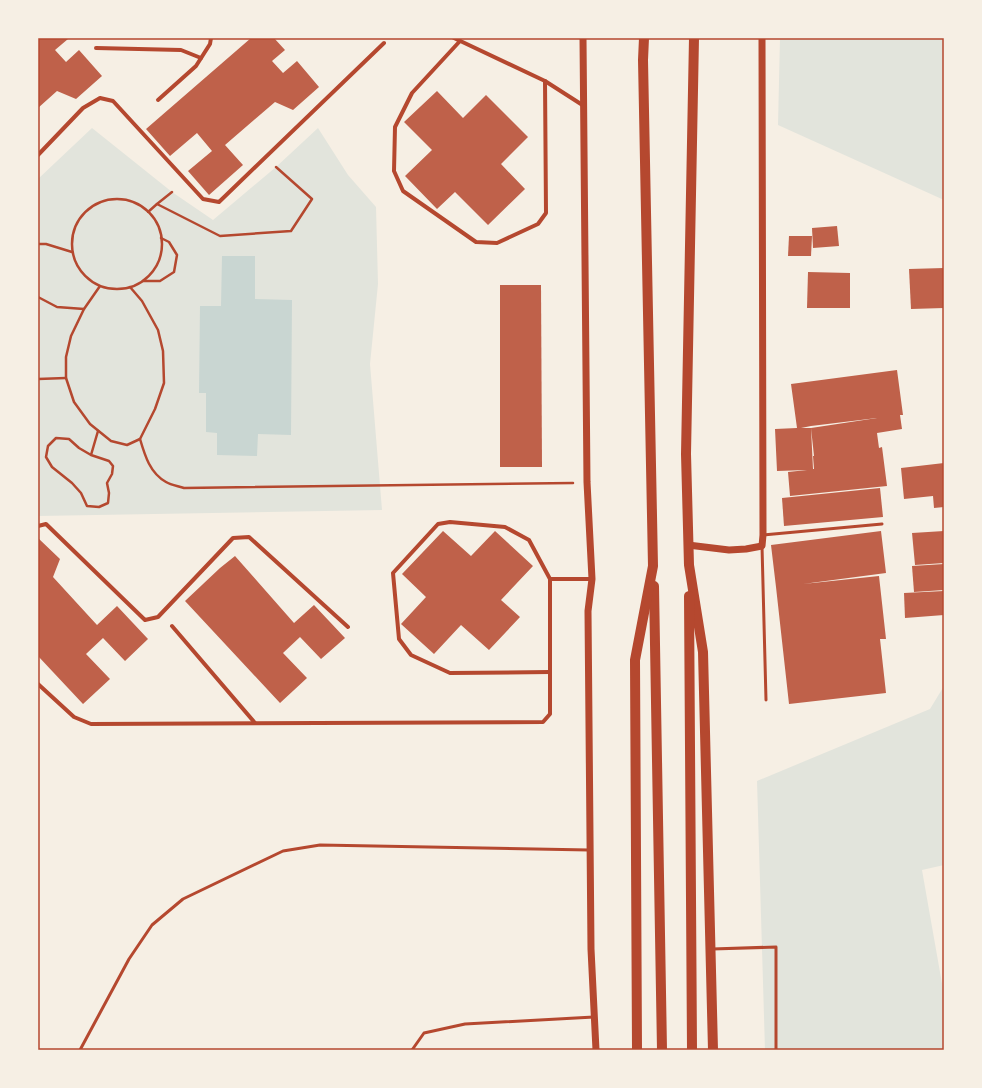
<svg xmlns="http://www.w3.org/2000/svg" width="982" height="1088" font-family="Mulish,sans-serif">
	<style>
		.green { fill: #e2e4dc }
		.water { fill: #c9d6d2 }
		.building { fill: #bf614a; fill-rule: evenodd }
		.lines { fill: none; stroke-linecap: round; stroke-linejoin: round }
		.path { stroke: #b5482f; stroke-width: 2.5 }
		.service { stroke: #b5482f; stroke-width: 3 }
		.minor { stroke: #b5482f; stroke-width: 4 }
		.tertiary { stroke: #b5482f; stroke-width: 7 }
		.primary { stroke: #b5482f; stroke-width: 10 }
		.neatline { fill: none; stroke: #b5482f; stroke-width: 1.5 }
	</style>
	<rect width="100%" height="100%" fill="#f6efe4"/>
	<g class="green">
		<polygon points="780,38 944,38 944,200 778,125"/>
		<polygon points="92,128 172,192 213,220 276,167 318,128 348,175 376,207 378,284 370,364 382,510 38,516 38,179"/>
		<polygon points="944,686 944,865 922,870 944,995 944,1050 765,1050 757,781 930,709"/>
	</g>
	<polygon class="water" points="222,256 255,256 255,299 292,300 291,435 258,434 257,456 217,455 217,433 206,432 206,393 199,393 200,306 221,306"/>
	<g class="building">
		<polygon points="38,38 67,38 68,39 55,50 66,62 79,50 102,76 76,99 57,91 38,108"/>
		<polygon points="251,38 274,38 285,50 272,61 283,73 297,61 319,87 293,110 275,102 225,145 243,165 209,195 188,171 212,151 197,133 170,156 146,129"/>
		<polygon points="437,91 463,118 486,95 528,137 501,164 525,189 488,225 455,192 437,209 405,176 432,150 404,122"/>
		<polygon points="837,226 839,246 813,248 812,228"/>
		<polygon points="789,236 812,236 811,256 788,256"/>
		<polygon points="944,268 944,308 911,309 909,269"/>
		<polygon points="808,272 850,273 850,308 807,308"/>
		<polygon points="500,285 541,285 542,467 500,467"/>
		<path d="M897 370 903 415H900L902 429 877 433 879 448 882 447 887 486 790 496 788 472 807 470 777 471 775 429 797 428 791 384ZM877 418 811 428 814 456H813L814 469H813L811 428H801L811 426Z"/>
		<polygon points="944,463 944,507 934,508 933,496 904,499 901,468"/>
		<polygon points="880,488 883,517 784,526 782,498"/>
		<polygon points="443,531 471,556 495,531 533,566 501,600 520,617 489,650 461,625 434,654 401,624 426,597 402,574"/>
		<polygon points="881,531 886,573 803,584 879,576 886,639 880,639 886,693 789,704 776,587 771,545"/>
		<polygon points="944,531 944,563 915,565 912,533"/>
		<polygon points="38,538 60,559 53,577 97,625 117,606 148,639 125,661 103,638 86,654 110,679 83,704 38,656"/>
		<polygon points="235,556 294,623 314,605 345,638 321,659 300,637 283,653 307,678 280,703 185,601 220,568"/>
		<polygon points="944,564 944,590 914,592 912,566"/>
		<polygon points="944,591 944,615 905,618 904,593"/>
	</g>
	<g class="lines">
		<g class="path">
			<polyline points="172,192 157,204 220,236 291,231 312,199 276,167"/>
			<circle cx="117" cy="244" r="45"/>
			<polyline points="148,212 157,204"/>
			<polyline points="38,244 46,244 72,252"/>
			<polyline points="143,281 160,281 174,272 177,255 169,242 161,238"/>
			<polyline points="100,286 84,309 71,336 66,357 66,378 74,402 90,424 111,441 127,445 140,439 155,409 164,383 163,351 158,330 142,301 130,287"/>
			<polyline points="38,297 57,307 84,309"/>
			<polyline points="38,379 66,378"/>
			<path d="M140 439C145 456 150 473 166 482 171 485 178 486 184 488L573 483"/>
			<polyline points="91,455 79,448 69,439 56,438 48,446 46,457 52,467 72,483 81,493 87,506 99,507 108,503 109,493 107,483 112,474 113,466 109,461 91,455 98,431"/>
		</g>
		<g class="service">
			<polyline points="763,535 882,524"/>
			<polyline points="762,546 766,700"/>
			<polyline points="712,949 776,947 776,1050"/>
			<polyline points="80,1050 129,959 152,925 183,899 283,851 320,845 589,850"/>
			<polyline points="412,1050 424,1033 465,1024 594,1017"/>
		</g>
		<g class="minor">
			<polyline points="454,38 545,81 584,106"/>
			<polyline points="460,41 412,93 395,127 394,171 403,191 476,242 497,243 538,224 546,213 545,81"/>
			<polyline points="96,48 181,50 201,58"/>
			<polyline points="158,100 196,66 210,44 211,38"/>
			<polyline points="38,155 83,108 100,98 113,101 203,199 219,202 384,43"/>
			<polyline points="38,526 46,524 145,620 158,617 233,538 249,537 348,627"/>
			<polyline points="550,579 529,540 505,527 450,522 438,524 393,573 399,639 411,655 450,673 550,672"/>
			<polyline points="172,626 255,723"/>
			<polyline points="38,684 74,717 91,724 543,722 550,714 550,579 592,579"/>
		</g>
		<g class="tertiary">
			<polyline points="583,38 587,482 592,579 588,611 591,949 596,1050"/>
			<polyline points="688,545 729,550 746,549 762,546 763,535 762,38"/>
		</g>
		<g class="primary">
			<polyline points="694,38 686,454 689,565 703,652 713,1050"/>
			<polyline points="654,586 662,1050"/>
			<polyline points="689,596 692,1050"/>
			<polyline points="637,1050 635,660 653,566 643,60 644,38"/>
		</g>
	</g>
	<rect width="982" height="1088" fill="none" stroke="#f6efe4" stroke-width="78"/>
	<rect x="39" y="39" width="904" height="1010" class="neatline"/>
</svg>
